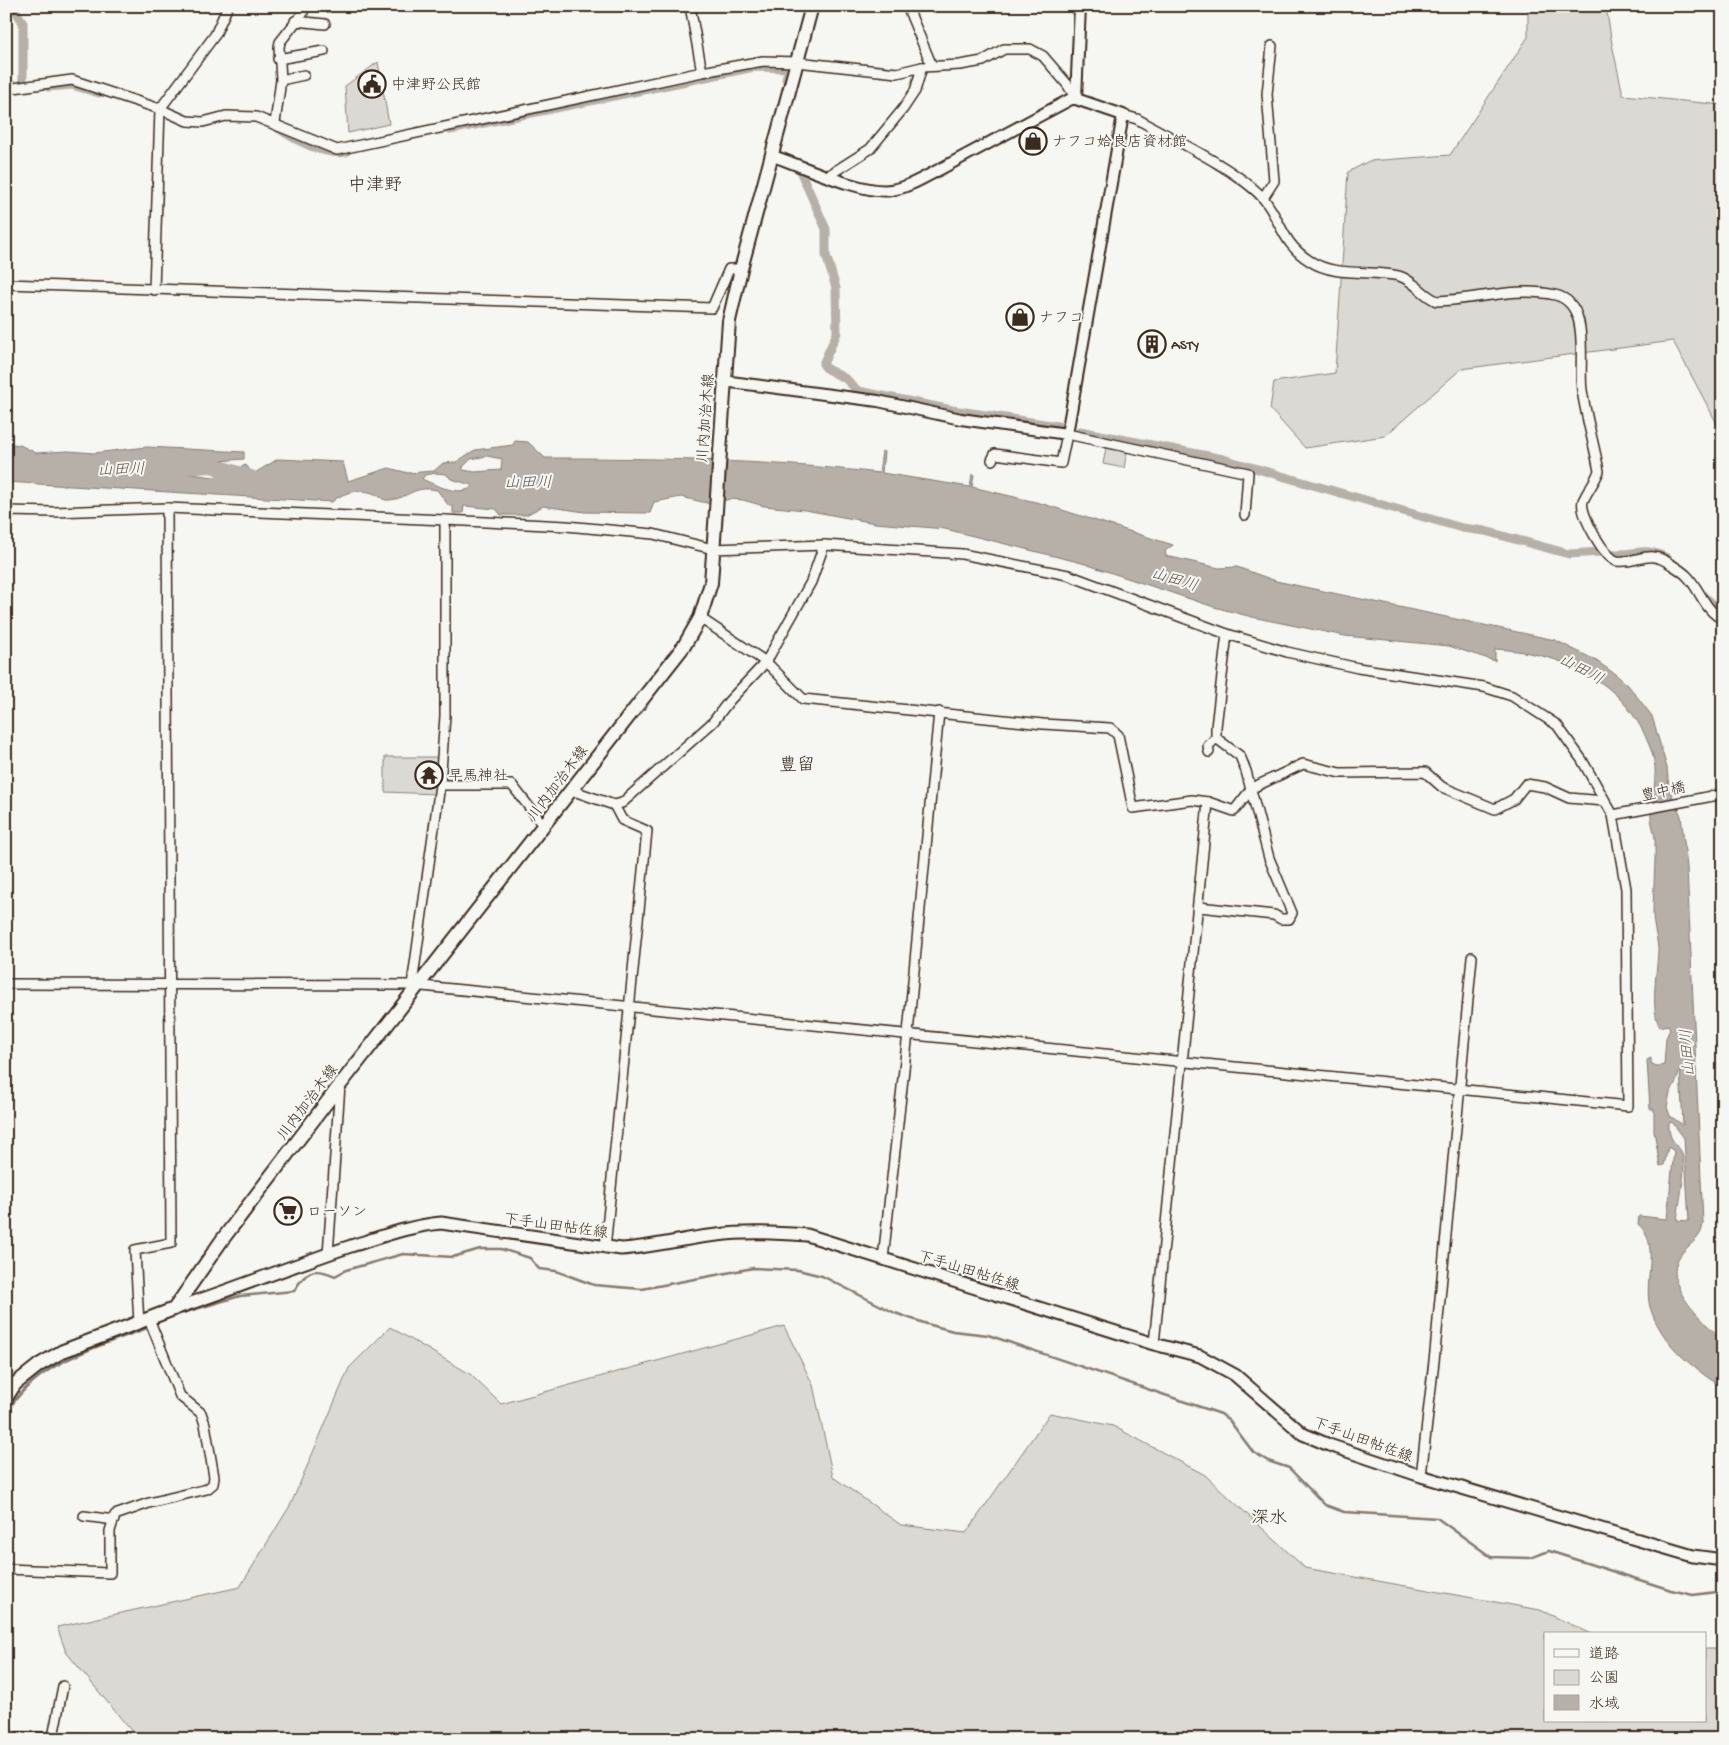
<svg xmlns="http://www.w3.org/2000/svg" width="1729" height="1745" font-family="'Gochi Hand','Klee One',sans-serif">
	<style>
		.green { fill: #dad9d3; stroke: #8a8278 }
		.water { fill: #b6b0a9; stroke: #857a71; fill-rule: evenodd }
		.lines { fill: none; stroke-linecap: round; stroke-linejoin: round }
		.stream { stroke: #857a71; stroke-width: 2.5 }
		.canal { stroke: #b6b0a9; stroke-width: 9 }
		.river { stroke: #b6b0a9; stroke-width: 16 }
		.minor-casing { stroke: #3b2a1e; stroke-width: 12 }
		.tertiary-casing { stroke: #3b2a1e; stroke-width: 14 }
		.secondary-casing { stroke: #3b2a1e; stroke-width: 15 }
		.primary-casing { stroke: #3b2a1e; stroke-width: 16 }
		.minor { stroke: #f6f6f2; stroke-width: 9 }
		.tertiary { stroke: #f6f6f2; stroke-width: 10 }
		.secondary { stroke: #f6f6f2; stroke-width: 11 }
		.primary { stroke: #f6f6f2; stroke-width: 12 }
		.labels { text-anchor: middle; stroke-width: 4; stroke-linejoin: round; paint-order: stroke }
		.poi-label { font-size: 15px; fill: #3b2a1e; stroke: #f6f6f2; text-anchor: start }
		.street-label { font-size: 15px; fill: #3b2a1e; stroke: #f6f6f2 }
		.water-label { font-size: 16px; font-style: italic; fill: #605248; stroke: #f6f6f2 }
		.quarter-label { font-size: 18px; fill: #3b2a1e; stroke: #f6f6f2 }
	</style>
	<rect width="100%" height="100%" fill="#f6f6f2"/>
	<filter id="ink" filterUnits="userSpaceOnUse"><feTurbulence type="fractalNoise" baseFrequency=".02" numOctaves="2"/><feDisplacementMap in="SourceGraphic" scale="10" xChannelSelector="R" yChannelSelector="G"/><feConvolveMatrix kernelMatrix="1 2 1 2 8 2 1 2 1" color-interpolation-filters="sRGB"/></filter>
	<g filter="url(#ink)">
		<g class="green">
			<polygon points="1528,6 1606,6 1612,44 1623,95 1723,105 1723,435 1673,341 1461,369 1385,436 1305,448 1270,409 1274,382 1335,373 1348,172 1369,161 1450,155 1528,37"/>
			<polygon points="378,62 389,124 348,133 345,86"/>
			<polygon points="1106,448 1127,452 1124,468 1103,464"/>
			<polygon points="385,757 439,757 436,794 385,792"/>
			<polygon points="784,1326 813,1385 833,1477 901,1525 966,1533 1050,1413 1113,1426 1205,1475 1305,1568 1540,1610 1592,1634 1545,1634 1545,1721 1705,1721 1705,1649 1723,1649 1723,1739 138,1739 66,1652 57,1627 240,1587 291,1504 349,1368 390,1327 470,1374 501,1404"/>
		</g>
		<path class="water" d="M515 441 528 442 545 458C657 458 768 460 879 473L882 451 884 452 882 473 970 487 972 474 974 475 972 487 1040 503 1173 545 1165 551 1166 556 1219 568 1237 567 1276 581 1555 640 1595 660 1615 674 1628 685 1652 716 1667 768 1669 788 1681 816 1687 867 1703 1223C1702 1239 1691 1242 1682 1253 1658 1283 1703 1321 1723 1340V1388C1693 1368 1661 1344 1650 1307 1643 1281 1661 1242 1638 1224L1639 1216 1667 1219 1674 1151 1668 1147 1664 1165 1660 1166 1654 1131V1109H1650L1647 1060 1651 1058V1063L1656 1066 1664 1065 1666 1038 1670 1029 1668 1025 1660 1027C1649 1008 1658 969 1658 948 1657 936 1653 925 1653 914 1653 889 1656 863 1655 838 1654 830 1650 820 1651 812 1652 797 1656 783 1655 767 1654 755 1648 742 1643 731 1614 675 1555 652 1495 649V661L1449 646 1345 636 1252 617 1214 607 1082 563 945 529 875 523 805 510 764 506 743 500 730 499 711 504 681 497 654 502 650 513H646L585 512 543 506 526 515H501L496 509 464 506 463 513H453V506H449L437 490C412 485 408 499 389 500 383 501 380 496 375 494 361 488 342 492 332 502L6 482V443L20 445 36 453 68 451 94 453 147 447 244 452V459L167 465 161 468 183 473 214 477 246 465 253 474 278 459 343 462 348 481 389 468 408 473 434 471 443 463 456 462 475 450 513 445ZM487 456 502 459 501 470 475 472 463 470V467L471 459ZM436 473 446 474 451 479 472 485V487C460 497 435 485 422 479L425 475ZM1680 1070 1683 1125 1670 1116 1667 1107 1670 1093 1676 1082ZM1672 1122 1684 1138 1689 1221 1677 1220C1679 1202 1686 1174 1683 1157 1681 1144 1668 1145 1669 1123Z"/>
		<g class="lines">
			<g class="stream">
				<path d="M176 1315 240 1296 294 1291C306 1271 313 1266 335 1276L346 1270 403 1254 453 1257 480 1249H501L530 1258 539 1269 556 1271 594 1285 642 1289 753 1268 798 1270 822 1276 895 1313 927 1324 953 1331 988 1335 1221 1414 1229 1420 1253 1452 1268 1461 1289 1468 1325 1505 1344 1512 1437 1518 1491 1557 1530 1558 1549 1551 1671 1590 1693 1595 1723 1591"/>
				<path d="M6 1414C35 1362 98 1347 150 1327"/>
			</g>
			<g class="canal">
				<polyline points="13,6 23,23 23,79"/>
				<polyline points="48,87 72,85 99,93"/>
				<path d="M278 128C295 140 326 156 346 152"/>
				<polyline points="450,130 754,67 789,68 786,79"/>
				<polyline points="801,173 826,229 826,255 836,288 837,333 823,364 827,369 846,379 858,391 952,410 1058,426"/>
				<polyline points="1080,431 1223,459 1462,528 1485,531 1569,554 1600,552"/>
				<path d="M1616 554C1639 555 1643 546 1667 558"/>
				<polyline points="1707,599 1723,613"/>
			</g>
			<polyline class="river" points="138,470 211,465 251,478"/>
			<g class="minor-casing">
				<g id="minor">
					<polyline points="690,6 702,72"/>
					<polyline points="907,6 932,66"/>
					<polyline points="295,21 325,24"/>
					<polyline points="278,59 324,51"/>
					<polyline points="281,80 304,75"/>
					<polyline points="6,89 72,80 160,109 187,121 203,122 226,116 256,117 337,150 702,72 763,61 797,62 897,73 922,67 960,65 983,61 1004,49 1030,49 1043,56 1067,84 1076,99"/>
					<path d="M1123 115 1137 119C1171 138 1238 170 1263 198 1282 221 1281 243 1310 261 1336 278 1371 269 1399 276 1414 280 1423 296 1437 301 1476 300 1515 286 1555 295 1592 303 1578 363 1582 390 1586 417 1594 444 1599 471 1595 482 1587 491 1583 501 1579 513 1605 559 1617 561 1639 564 1647 547 1672 565 1677 568 1683 572 1687 576 1700 589 1705 612 1723 619"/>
					<polyline points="275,123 281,80 279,47 280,42 303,13 304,6"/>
					<polyline points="829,175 870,149 903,109 915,91 922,67"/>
					<polyline points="1263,198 1274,181 1267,94 1272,46"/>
					<polyline points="6,284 712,308 729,269 741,269"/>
					<polyline points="154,290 160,109 215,35 228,6"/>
					<polyline points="992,460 995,454 1061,463 1067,434 1248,473 1245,515"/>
					<polyline points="6,511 54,512 167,508 445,520 566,526 653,534 713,549 824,545 962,554 1068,575 1227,634 1287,652 1358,668 1484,687 1512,696 1557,725 1582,760 1613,815 1626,889 1628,1106 412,985 6,984"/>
					<polyline points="700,618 766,662 803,699 1043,724 1110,728 1118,735 1133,808 1192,800 1208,802 1234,811 1252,788 1303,764 1340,773 1425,772 1442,787 1495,809 1514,799 1526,784 1545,787 1569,798 1604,801"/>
					<polyline points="1209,752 1208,746 1216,738"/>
					<polyline points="440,785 512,785 544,826"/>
					<polyline points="571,790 614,805 622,803 713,722 729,701 766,662 811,582 824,545"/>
					<polyline points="1613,815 1723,794"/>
					<polyline points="1199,907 1274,915 1281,919 1289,919 1292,913 1269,858 1246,771 1240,756 1216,738 1216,727 1227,634"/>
					<polyline points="412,985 440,785 445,716 445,520"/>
					<polyline points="605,1248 647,831 622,820 614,805"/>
					<polyline points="328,1254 340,1085"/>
					<polyline points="883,1259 908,1033 939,712"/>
					<polyline points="139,1324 135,1250 171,1243 167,508"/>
					<polyline points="1154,1344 1208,802"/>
					<polyline points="1421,1476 1435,1352 1472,957"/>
					<polyline points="84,1516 114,1520"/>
					<polyline points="6,1569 110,1573 110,1531 115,1515 149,1503 207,1489 213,1484 214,1477 205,1424 201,1413 180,1396 149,1319"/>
					<polyline points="6,1737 83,1738"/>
					<polyline points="53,1737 63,1686"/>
				</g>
			</g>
			<g class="tertiary-casing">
				<g id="tertiary">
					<polyline points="1076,99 1080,6"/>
					<path d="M723 381 878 401 961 419 1067 434 1123 115 1076 99H1071L931 174C918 181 905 188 891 190 864 195 800 165 773 156"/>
				</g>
			</g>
			<g class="secondary-casing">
				<path id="secondary" d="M174 1309C233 1289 292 1266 351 1246 381 1237 409 1226 441 1223L621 1249C654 1247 685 1238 717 1235 747 1231 777 1233 807 1235L1154 1344 1200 1356 1235 1375 1303 1434 1329 1445 1421 1476 1693 1556 1723 1560"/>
			</g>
			<g class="primary-casing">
				<polyline id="primary" points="6,1398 15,1384 39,1365 63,1351 174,1309 222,1240 340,1085 684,646 700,618 711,583 729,321 741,269 812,6"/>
			</g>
			<use href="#minor" class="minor"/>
			<use href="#tertiary" class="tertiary"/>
			<use href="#secondary" class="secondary"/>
			<use href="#primary" class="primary"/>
		</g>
	</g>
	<defs>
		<g id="civic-ring" transform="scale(1.4375)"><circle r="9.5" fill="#f6f6f2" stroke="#3b2a1e" stroke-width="1.5"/><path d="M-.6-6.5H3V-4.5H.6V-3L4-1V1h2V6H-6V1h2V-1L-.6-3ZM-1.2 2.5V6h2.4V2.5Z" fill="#3b2a1e"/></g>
		<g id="shop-ring" transform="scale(1.4375)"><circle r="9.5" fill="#f6f6f2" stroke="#3b2a1e" stroke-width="1.5"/><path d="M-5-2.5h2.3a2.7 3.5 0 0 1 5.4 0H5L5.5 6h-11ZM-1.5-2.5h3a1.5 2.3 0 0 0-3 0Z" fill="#3b2a1e"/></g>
		<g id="building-ring" transform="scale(1.4375)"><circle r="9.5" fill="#f6f6f2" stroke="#3b2a1e" stroke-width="1.5"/><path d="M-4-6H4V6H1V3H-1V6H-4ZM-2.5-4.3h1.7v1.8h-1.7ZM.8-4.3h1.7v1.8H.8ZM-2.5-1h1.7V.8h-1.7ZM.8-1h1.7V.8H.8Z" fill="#3b2a1e"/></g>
		<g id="temple-ring" transform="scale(1.4375)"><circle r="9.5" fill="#f6f6f2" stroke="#3b2a1e" stroke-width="1.5"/><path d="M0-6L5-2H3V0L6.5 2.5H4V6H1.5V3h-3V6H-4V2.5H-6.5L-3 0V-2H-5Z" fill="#3b2a1e"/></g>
		<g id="supermarket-ring" transform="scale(1.4375)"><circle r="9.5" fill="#f6f6f2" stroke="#3b2a1e" stroke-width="1.5"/><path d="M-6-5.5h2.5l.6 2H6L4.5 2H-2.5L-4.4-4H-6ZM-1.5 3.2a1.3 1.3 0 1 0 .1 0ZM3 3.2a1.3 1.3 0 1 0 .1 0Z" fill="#3b2a1e"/></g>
	</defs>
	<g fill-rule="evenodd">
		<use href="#civic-ring" x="372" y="84"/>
		<use href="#shop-ring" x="1033" y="141"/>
		<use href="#shop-ring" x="1020" y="317"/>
		<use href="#building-ring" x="1152" y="344"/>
		<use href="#temple-ring" x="429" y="775"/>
		<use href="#supermarket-ring" x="288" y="1211"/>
	</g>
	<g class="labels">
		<g class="poi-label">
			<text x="391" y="89">中津野公民館</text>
			<text x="1052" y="146">ナフコ姶良店資材館</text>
			<text x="1039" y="322">ナフコ</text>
			<text x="1171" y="349">ASTY</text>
			<text x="448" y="780">早馬神社</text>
			<text x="307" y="1216">ローソン</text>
		</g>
		<g class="street-label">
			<text transform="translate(705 418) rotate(-86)" y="5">川内加治木線</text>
			<text transform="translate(557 783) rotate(-53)" y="5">川内加治木線</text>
			<text transform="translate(1663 791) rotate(-12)" y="5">豊中橋</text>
			<text transform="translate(307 1102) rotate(-53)" y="5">川内加治木線</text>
			<text transform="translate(556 1225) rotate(8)" y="5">下手山田帖佐線</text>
			<text transform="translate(969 1270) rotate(17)" y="5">下手山田帖佐線</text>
			<text transform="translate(1363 1439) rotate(20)" y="5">下手山田帖佐線</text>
		</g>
		<g class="water-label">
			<text transform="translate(121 468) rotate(-2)" y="6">山田川</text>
			<text x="528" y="487">山田川</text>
			<text transform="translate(1175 578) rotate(17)" y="6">山田川</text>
			<text transform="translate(1582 668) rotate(28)" y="6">山田川</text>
			<text transform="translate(1686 1053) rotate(-94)" y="6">山田川</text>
		</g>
		<g class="quarter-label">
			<text x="375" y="190">中津野</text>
			<text x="797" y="770">豊留</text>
			<text x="1269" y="1523">深水</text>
		</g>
	</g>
	<rect width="1729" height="1745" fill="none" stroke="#f6f6f2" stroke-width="25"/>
	<rect x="12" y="12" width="1704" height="1720" fill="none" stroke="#3b2a1e" stroke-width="2" filter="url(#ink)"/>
	<rect x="1544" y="1632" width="162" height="90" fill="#f6f6f2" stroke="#aba49d"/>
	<rect x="1554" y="1649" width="25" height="8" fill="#f6f6f2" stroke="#aba49d"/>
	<text x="1589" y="1658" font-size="15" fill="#3b2a1e">道路</text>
	<rect x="1554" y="1670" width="25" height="15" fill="#dad9d3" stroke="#aba49d"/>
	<text x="1589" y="1682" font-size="15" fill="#3b2a1e">公園</text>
	<rect x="1554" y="1695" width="25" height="15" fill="#b6b0a9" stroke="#aba49d"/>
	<text x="1589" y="1708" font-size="15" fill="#3b2a1e">水域</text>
</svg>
